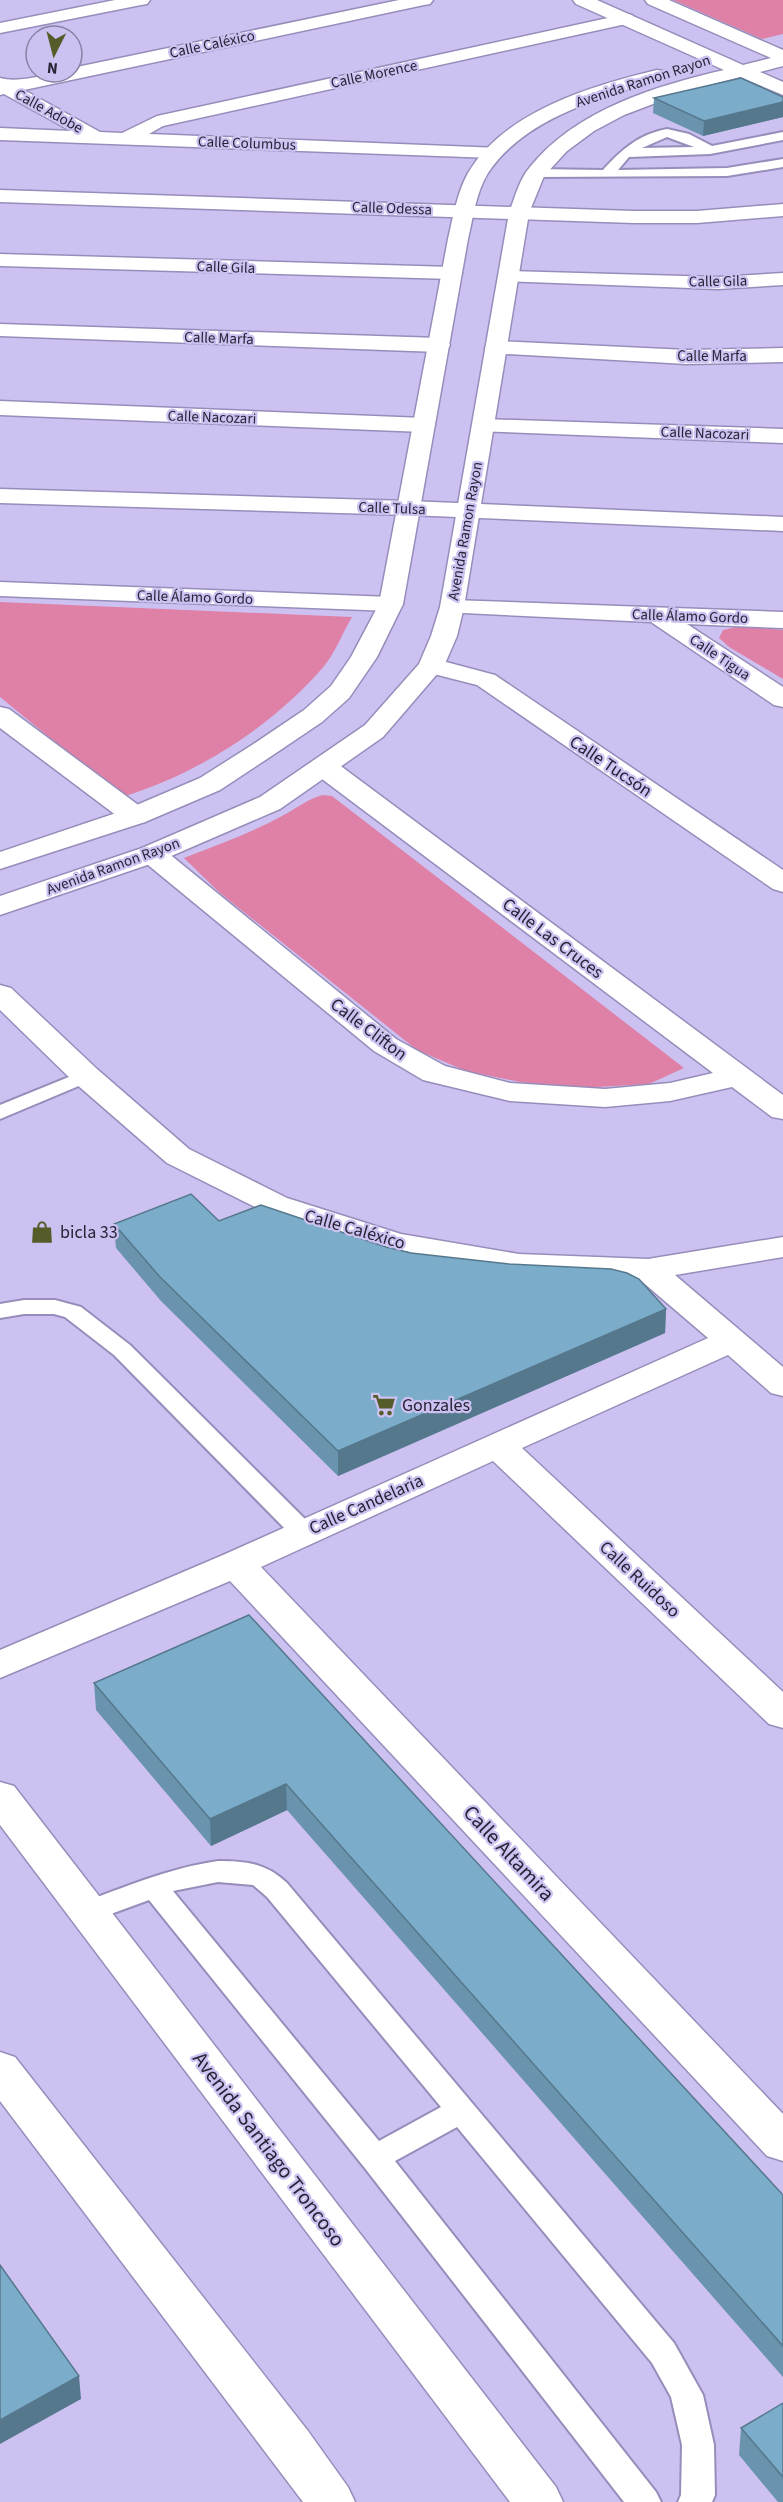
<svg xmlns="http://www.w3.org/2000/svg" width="783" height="2502" font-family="'Source Sans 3',sans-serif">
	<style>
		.green { fill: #df80a6 }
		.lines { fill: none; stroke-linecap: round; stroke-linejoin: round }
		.lane-casing { stroke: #978dba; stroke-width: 4 }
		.street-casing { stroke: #978dba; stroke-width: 3 }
		.secondary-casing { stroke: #978dba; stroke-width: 3 }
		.lane { fill: #fff; fill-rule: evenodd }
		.street { fill: #fff; fill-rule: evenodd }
		.secondary { fill: #fff; fill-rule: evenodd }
		.wall { fill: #6a94ad }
		.shaded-wall { fill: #56788d }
		.building { fill: #7bacc9; stroke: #56788d; stroke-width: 1.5 }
		.labels { text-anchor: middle; stroke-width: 4.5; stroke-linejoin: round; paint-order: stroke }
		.far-street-label { font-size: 15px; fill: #282436; stroke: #ccc1f1 }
		.street-label { font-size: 18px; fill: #282436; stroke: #ccc1f1 }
		.poi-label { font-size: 18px; fill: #282436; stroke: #ccc1f1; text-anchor: start }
		.near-street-label { font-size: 21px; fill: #282436; stroke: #ccc1f1 }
	</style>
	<rect width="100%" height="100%" fill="#ccc1f1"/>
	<g class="green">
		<polygon points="673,0 783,0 783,34 762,39"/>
		<path d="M0 602 352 617C343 632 336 651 325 665 273 726 198 774 122 797L0 697Z"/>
		<polygon points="741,626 783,630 783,679 729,647 719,638 723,630"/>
		<path d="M323 795 332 796 684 1068 649 1084 580 1088 520 1082 466 1071 417 1050 220 893 184 858C217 845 251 833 282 816 296 809 307 799 323 795Z"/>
	</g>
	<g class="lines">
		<g class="lane-casing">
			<g id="lane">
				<path d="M667 129 689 134 712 146 783 132V140L710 154 629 157 618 170 727 168 783 159V167L727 176 535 177 528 173 535 169 603 170C621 150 639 134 667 129ZM667 137 694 147 642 148Z"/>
				<polygon points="86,1070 93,1072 97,1076 93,1080 0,1119 0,1105"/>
				<polygon points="24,1300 55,1300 81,1307 130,1345 312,1526 315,1532 312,1538 303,1540 294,1538 114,1355 65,1317 54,1314 24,1314 0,1318 0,1304"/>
				<path d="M218 1861C246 1861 266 1863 287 1883L674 2343 703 2395 714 2445 715 2495 712 2502H678L681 2495 682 2445 671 2397 652 2363 457 2127 395 2161 656 2492 661 2502H624L364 2167 149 1900 89 1922 79 1918 75 1911 79 1904C125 1887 169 1868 218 1861ZM218 1882 253 1885 267 1897 441 2107 379 2141 173 1891Z"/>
			</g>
		</g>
		<g class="street-casing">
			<g id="street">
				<polygon points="115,0 150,0 147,4 141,5 0,33 0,23"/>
				<path d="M399 0H433L430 4 424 5 24 90 100 132 122 133 157 116 626 14 632 15 635 19 632 23 626 24 163 126 149 134 500 148 503 152 500 156 493 158 0 140V128L71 131 4 94 0 95V78C22 84 48 72 72 72V68Z"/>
				<polygon points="0,190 634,211 697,211 783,204 783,216 697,223 634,223 0,202"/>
				<polygon points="0,254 452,267 459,269 462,273 459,277 452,279 0,266"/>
				<polygon points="509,271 718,277 783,273 783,285 718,289 502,281 499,277 502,273"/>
				<polygon points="0,324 439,338 447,340 450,345 447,350 439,352 0,336"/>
				<polygon points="496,341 687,350 783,348 783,362 687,364 488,353 485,348 488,343"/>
				<polygon points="0,401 424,418 432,420 435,425 432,430 424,432 0,415"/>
				<polygon points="483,419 783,429 783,443 475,431 472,426 475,421"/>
				<polygon points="0,489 409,501 783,517 783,531 409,515 0,503"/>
				<polygon points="0,582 391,597 400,599 403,604 400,609 391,611 0,596"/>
				<polygon points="452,600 783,612 783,628 687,624 783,687 783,707 774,705 651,622 443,612 440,607 443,602"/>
				<polygon points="431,658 495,675 783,870 783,892 773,889 477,685 422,671 418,666 422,661"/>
				<polygon points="0,707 9,709 145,810 149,816 145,822 135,824 125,822 0,728"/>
				<polygon points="324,759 334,761 783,1095 783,1119 772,1117 732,1087 670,1101 605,1107 510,1101 423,1080 374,1051 142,860 138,854 142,848 152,846 162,848 396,1039 445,1066 510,1083 605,1089 670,1083 713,1073 314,773 311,767 314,761"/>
				<polygon points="0,985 11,988 97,1069 189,1149 287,1198 401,1234 519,1254 648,1259 783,1237 783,1257 675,1275 783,1367 783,1396 771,1393 728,1355 522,1448 783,1692 783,1728 769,1724 493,1461 261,1567 783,2114 783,2161 767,2156 230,1581 0,1678 0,1650 223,1555 708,1338 639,1279 519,1274 396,1253 265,1212 167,1163 75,1083 0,1010"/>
			</g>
		</g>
		<g class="secondary-casing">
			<g id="secondary">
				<path d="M573 0H597L743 65 771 58 648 4 645 0H669L783 50V66L760 72 783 82V95L740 77 690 90 624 115 594 131 567 151 544 176 529 213 464 607 457 636 444 666 383 737 280 809 162 860 0 915V896L142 848 260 797 365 725 419 664 431 636 440 607 509 213C515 197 519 180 530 167 576 110 655 86 724 70L576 4Z"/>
				<path d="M657 70 663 71 666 75 663 79C603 97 525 117 488 173 476 192 473 218 468 239L403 604 377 657 349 698 322 722 270 757 220 790 145 822 0 869V852L125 810 200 778 252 745 304 710 331 686 351 657 379 604 448 239C453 217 457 193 468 173 505 111 591 86 657 70Z"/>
				<polygon points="0,1782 14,1786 556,2487 563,2502 510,2502 0,1825"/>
				<polygon points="0,2052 15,2057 308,2431 348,2487 355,2502 303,2502 0,2101"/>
			</g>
		</g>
		<use href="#lane" class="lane"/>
		<use href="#street" class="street"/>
		<use href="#secondary" class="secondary"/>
	</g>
	<g class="wall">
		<polygon points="783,97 783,117 703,136 653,113 654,98"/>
		<polygon points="219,1221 386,1247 666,1309 665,1333 338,1476 161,1301 116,1248 114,1224"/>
		<polygon points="249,1615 783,2195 783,2377 287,1810 211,1846 96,1710 94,1683"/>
		<polygon points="783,2403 783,2502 778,2502 739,2455 741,2428"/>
	</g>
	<g class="shaded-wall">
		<polygon points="783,102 783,117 703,136 704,121"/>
		<polygon points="666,1309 665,1333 338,1476 338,1451"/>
		<polygon points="286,1784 287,1810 211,1846 210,1819"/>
		<polygon points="79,2376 81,2399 0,2444 0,2420"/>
	</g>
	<g class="building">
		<polygon points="741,78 783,97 783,102 704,121 654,98"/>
		<polygon points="191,1194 219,1221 261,1205 386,1247 411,1253 509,1264 611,1269 627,1273 639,1279 666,1309 338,1451 160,1277 114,1224"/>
		<polygon points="249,1615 783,2195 783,2346 286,1784 210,1819 94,1683"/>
		<polygon points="0,2265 79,2376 0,2420"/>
		<polygon points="783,2403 783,2477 741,2428"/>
	</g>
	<defs>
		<g id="shop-bare" transform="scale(1.8)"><path d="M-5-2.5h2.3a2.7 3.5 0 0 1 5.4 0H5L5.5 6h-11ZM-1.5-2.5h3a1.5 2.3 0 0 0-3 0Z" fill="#555c2a" stroke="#ccc1f1" stroke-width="2.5" paint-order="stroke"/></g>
		<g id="supermarket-bare" transform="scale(1.8)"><path d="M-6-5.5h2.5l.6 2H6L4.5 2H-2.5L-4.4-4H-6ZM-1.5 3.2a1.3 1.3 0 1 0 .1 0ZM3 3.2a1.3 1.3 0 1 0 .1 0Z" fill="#555c2a" stroke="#ccc1f1" stroke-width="2.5" paint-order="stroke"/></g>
	</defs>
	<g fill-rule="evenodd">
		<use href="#shop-bare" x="42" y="1232"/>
		<use href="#supermarket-bare" x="384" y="1405"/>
	</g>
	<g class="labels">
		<g class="far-street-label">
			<text transform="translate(212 44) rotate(-12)" y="5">Calle Caléxico</text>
			<text transform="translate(374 74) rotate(-12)" y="5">Calle Morence</text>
			<text transform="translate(643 81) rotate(-18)" y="5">Avenida Ramon Rayon</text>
			<text transform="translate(49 111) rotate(29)" y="5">Calle Adobe</text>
			<text transform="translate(247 143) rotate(2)" y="5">Calle Columbus</text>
			<text transform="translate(392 208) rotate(2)" y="5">Calle Odessa</text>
			<text transform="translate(226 267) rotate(2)" y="5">Calle Gila</text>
			<text transform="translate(718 281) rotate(-1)" y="5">Calle Gila</text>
			<text transform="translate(219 338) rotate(2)" y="5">Calle Marfa</text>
			<text x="712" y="361">Calle Marfa</text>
			<text transform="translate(212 417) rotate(2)" y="5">Calle Nacozari</text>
			<text transform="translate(705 433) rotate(2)" y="5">Calle Nacozari</text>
			<text transform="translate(392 508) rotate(2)" y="5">Calle Tulsa</text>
			<text transform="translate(465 531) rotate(-80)" y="5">Avenida Ramon Rayon</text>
			<text transform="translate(195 597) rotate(2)" y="5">Calle Álamo Gordo</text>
			<text transform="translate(690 616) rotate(2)" y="5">Calle Álamo Gordo</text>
			<text transform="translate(720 657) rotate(34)" y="5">Calle Tigua</text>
			<text transform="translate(113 866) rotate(-20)" y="5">Avenida Ramon Rayon</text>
		</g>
		<g class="street-label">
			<text transform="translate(611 766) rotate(34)" y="6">Calle Tucsón</text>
			<text transform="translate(553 938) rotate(37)" y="6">Calle Las Cruces</text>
			<text transform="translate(369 1029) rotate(37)" y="6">Calle Clifton</text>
			<text transform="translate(355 1229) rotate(16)" y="6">Calle Caléxico</text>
			<text transform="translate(366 1504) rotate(-24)" y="6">Calle Candelaria</text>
			<text transform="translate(640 1579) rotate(43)" y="6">Calle Ruidoso</text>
		</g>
		<g class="poi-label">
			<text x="60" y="1238">bicla 33</text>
			<text x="402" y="1411">Gonzales</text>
		</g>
		<g class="near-street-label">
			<text transform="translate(509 1853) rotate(47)" y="7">Calle Altamira</text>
			<text transform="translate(269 2149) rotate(53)" y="7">Avenida Santiago Troncoso</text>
		</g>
	</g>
	<g transform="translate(54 54) rotate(186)"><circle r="28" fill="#ccc1f1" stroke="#8a82a6" stroke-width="1.5"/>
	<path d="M0-4.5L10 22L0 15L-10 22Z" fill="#555c2a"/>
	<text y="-9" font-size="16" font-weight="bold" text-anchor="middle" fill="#282436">N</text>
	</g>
</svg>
